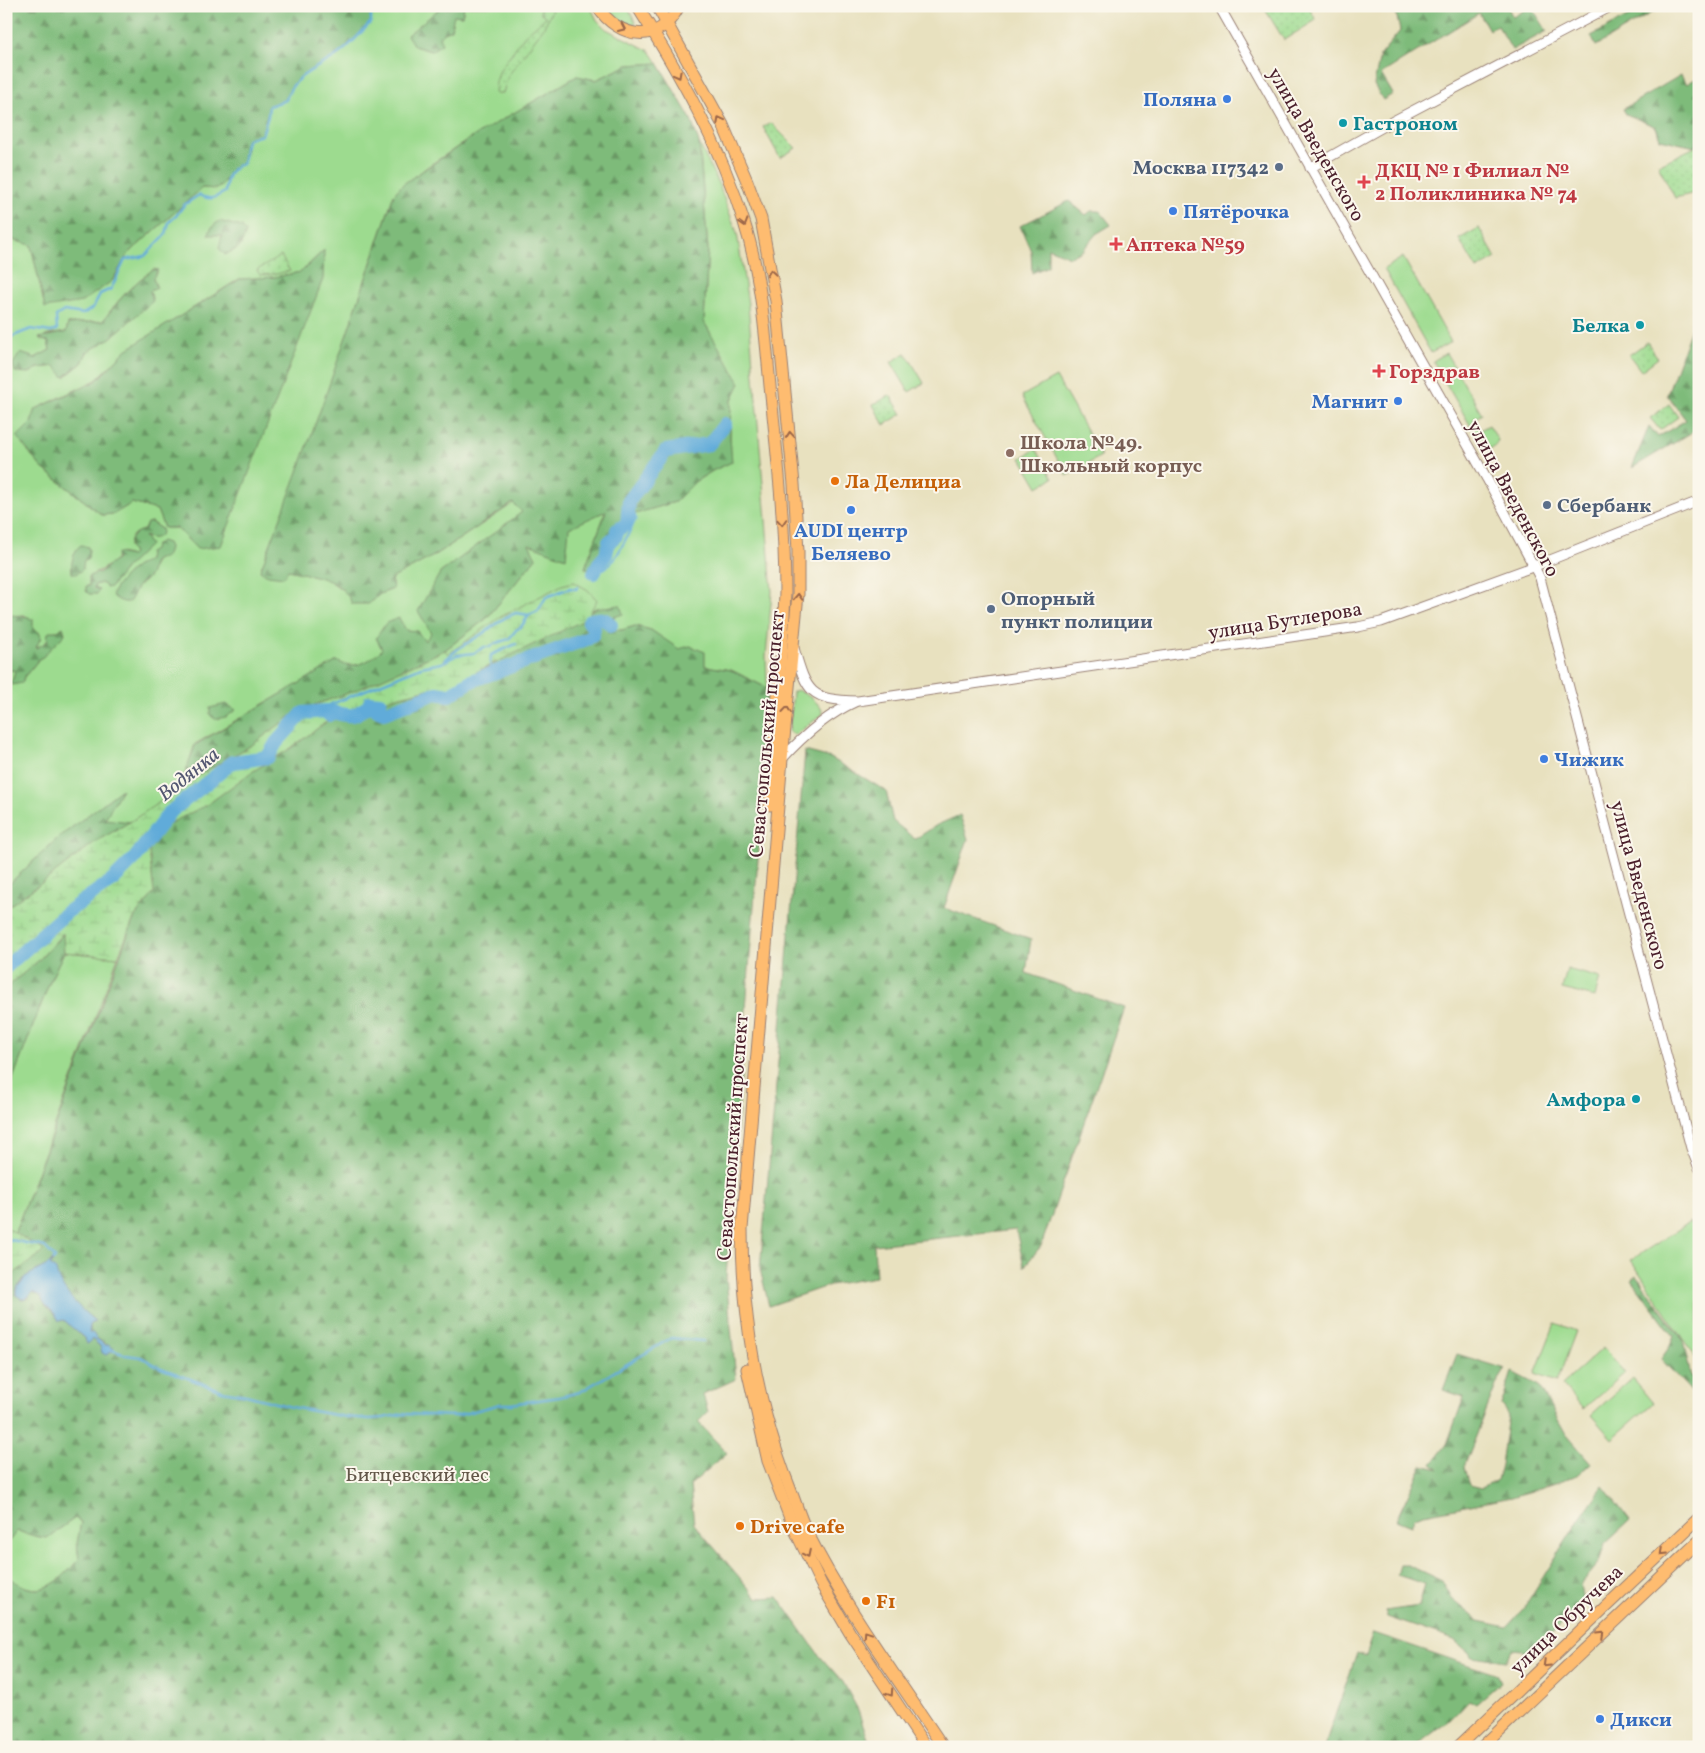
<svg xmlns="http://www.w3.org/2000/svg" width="1705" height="1753" font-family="Vollkorn,serif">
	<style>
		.green { fill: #9ddb8f; stroke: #747d5d; fill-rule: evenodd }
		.forest { fill: url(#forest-firs); stroke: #646d52; fill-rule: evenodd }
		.wetland { fill: url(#wetland-marsh); stroke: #747d5d }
		.park { fill: url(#park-dots); stroke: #747d5d }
		.water { fill: #61abd9; stroke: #566582 }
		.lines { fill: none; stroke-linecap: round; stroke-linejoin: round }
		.stream { stroke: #61abd9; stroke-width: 2.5 }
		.river { stroke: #61abd9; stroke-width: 14 }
		.minor-casing { stroke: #998075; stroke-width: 11 }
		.major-casing { stroke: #998075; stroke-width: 13 }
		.minor { stroke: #fff; stroke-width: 9 }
		.major { stroke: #febc70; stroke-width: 11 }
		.oneway { stroke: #9b664a }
		.shop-dot { fill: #3f7fe0; stroke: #fbf7ec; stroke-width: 2 }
		.culture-dot { fill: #0f9aa8; stroke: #fbf7ec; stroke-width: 2 }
		.service-dot { fill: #5c6f8a; stroke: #fbf7ec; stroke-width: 2 }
		.health-dot { fill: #e0444e; stroke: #fbf7ec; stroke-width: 2 }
		.education-dot { fill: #8d6e63; stroke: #fbf7ec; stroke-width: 2 }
		.food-dot { fill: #e8710a; stroke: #fbf7ec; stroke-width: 2 }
		.labels { text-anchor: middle; stroke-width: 4; stroke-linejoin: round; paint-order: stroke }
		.shop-label { font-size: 20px; font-weight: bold; fill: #366cbe; stroke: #fbf7ec; text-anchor: start }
		.culture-label { font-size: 20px; font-weight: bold; fill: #0d838f; stroke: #fbf7ec; text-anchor: end }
		.street-label { font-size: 20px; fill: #4a1f2b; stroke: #fbf7ec }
		.service-label { font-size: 20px; font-weight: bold; fill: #4e5e75; stroke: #fbf7ec; text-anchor: start }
		.health-label { font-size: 20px; font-weight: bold; fill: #be3a42; stroke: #fbf7ec; text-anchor: start }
		.education-label { font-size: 20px; font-weight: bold; fill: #785e54; stroke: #fbf7ec; text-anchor: start }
		.food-label { font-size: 20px; font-weight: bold; fill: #c56008; stroke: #fbf7ec; text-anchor: start }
		.park-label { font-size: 20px; fill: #635749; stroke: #fbf7ec }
		.water-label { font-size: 21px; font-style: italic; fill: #535771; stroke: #fbf7ec }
	</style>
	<defs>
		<pattern id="forest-firs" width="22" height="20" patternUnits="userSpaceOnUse" patternTransform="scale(1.25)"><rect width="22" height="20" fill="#7ebb7a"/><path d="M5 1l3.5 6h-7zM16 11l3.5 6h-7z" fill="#699764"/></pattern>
		<pattern id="wetland-marsh" width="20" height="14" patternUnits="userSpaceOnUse" patternTransform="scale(1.25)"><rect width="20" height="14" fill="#9ddb8f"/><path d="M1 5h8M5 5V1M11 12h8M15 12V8" fill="none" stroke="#89bc7c"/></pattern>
		<pattern id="park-dots" width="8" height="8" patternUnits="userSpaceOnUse" patternTransform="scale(1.25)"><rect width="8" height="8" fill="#9ddb8f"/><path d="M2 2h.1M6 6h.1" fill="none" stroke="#89bc7c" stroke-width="1.8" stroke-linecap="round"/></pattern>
	</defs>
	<rect width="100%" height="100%" fill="#fbf7ec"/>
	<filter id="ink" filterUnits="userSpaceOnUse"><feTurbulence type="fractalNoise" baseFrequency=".02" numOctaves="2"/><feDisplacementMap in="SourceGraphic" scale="10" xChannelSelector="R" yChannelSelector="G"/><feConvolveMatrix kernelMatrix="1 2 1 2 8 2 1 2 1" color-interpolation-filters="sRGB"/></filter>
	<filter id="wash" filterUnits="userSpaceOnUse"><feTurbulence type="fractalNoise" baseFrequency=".0096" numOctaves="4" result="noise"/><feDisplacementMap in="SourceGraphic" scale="20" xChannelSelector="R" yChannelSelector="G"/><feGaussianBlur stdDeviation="1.12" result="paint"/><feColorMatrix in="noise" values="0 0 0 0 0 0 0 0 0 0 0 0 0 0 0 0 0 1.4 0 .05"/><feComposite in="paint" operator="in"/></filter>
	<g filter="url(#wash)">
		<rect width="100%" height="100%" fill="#e8e1bf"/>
		<g class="green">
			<path d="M371 6H435L438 10 408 36 414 46 431 51 438 36 454 14 462 16 464 6H590L597 20 606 29 650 51 658 63 628 65 596 80 577 76 471 138 427 167 394 194 337 364 292 490 260 571 288 570 326 578 348 594 368 604 380 594 393 589 391 579 437 554 514 503 523 512 440 573 432 633 425 641 382 649 375 657 359 665H343L337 662 195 744 179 791 130 822 104 820 121 790 58 838 6 887V672L13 670 15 671 13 679 22 683 24 677 47 650 65 634 63 627 58 631H55L44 644 34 649C34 636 35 624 25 615L6 616V238L31 245 45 307 112 281 128 254 202 188 217 189 226 180 232 169 246 154V143L268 116 269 106 275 103 288 91 303 75 339 55 371 16ZM323 251 197 549 177 528H164L157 510 132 503 114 514 102 515 41 467 18 437 31 423 36 409 96 380 125 351 239 279 275 277 301 272ZM154 269 150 291 127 323 109 339 87 352 82 363 65 377 56 366 38 368 29 373 20 353 35 358 50 350 48 342 40 339 48 335 66 332 68 324 103 321C117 301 133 283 154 269ZM151 522 161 529 148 538 144 536 149 545 125 569 111 587 101 583 95 585 93 589 97 594 92 593 89 586 95 572C102 571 117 559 121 553L131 556 133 554 129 546C130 536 134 532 144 530L147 523ZM158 543 157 559C152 564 153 569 150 574 143 588 127 589 113 592L121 582 138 566 148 560 155 550V546Z"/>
			<path d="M605 6H627L636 23C625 28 611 15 605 6Z"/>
			<polygon points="699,143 719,185 737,233 748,304 772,592 766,656 769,732 765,687 731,670 705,666 691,646 679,650 651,630 635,626 622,630 611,630 610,624 615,617 596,608 463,681 445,650 487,618 536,558 528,544 606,511 585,568 596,569 625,517 675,502 696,481 714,470 731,462 730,438 731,402 739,383 704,322 708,249"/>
			<polygon points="1403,257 1451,342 1431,353 1384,269"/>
			<polygon points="906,353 924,383 909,392 891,362"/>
			<path d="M1446 353 1482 414 1474 419 1480 430 1489 425 1498 440C1496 447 1491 450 1484 448L1481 444 1433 361Z"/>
			<polygon points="1056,377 1101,456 1067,476 1022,396"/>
			<polygon points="1036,449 1053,478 1038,487 1021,458"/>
			<path d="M797 690C807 694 822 704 823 714L795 735 789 732 793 692Z"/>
			<polygon points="64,952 118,957 6,1256 6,1097 50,981"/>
			<polygon points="1567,969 1600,978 1595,997 1562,989"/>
			<polygon points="1690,1222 1699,1235 1699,1363 1631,1260"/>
			<polygon points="1555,1323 1576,1331 1557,1382 1535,1374"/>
			<polygon points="1603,1348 1625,1373 1583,1409 1562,1385"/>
			<polygon points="1632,1378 1653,1403 1612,1439 1591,1415"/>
			<path d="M75 1518 81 1522 77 1544 79 1559C56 1586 38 1602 6 1575V1545L17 1530 35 1536 46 1538Z"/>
		</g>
		<g class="forest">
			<path d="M6 6H371V22C360 33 350 47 337 55 319 68 292 75 286 100L269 106 268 116 262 135 248 139C244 145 245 155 243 163L232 169 226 180 217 189 202 188 128 254 112 281 82 302 45 308 31 245 6 238Z"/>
			<polygon points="435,6 464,6 462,16 454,15 451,29 439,36 442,44 431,51 414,46 407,35 438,10"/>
			<polygon points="1390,6 1507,6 1513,17 1531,6 1547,31 1512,50 1498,26 1489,30 1479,13 1381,74 1393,94 1383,100 1374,85 1380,55 1400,31 1397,17"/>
			<polygon points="1648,6 1663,6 1596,46 1591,36"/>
			<path d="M658 63 691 119 699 143 708 249 704 322 740 383 731 402 730 438 732 462 714 470 696 481 675 502 625 517 596 569 585 568 606 511 569 528 566 558 529 544 536 558 487 618 445 650 357 690 298 711 252 745 201 774 179 791 195 745 337 661C353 671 370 662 382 649L376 638 386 623 399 618 406 630 417 631 425 641 431 633 418 611 440 573 522 512 513 503 437 554 391 579 393 589 380 594 368 604H352C342 578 313 576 288 570L284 577 268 575 260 571C309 447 352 321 394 194L403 184 471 138 577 76 596 80 628 65Z"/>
			<polygon points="1681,75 1687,84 1695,79 1699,87 1699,145 1695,147 1660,139 1656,127 1626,114 1623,109"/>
			<polygon points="1069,201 1086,215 1091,211 1100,211 1111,225 1096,234 1083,250 1070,257 1048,248 1048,266 1032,273 1031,251 1020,226"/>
			<polygon points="219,221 242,227 246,233 240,247 225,255 219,248 222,235 208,235 212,227"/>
			<polygon points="324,250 323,279 221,546 197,549 177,528 164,528 157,510 132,503 114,514 102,515 41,467 17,437 31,423 36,409 96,381 126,350 240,279 275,277 301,272"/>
			<path d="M154 269 158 270 153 278 157 288 150 291 153 301 109 339 87 352 82 363 64 377 55 366 38 368 29 373 15 372 13 364 20 353 35 358 50 350 48 342 39 338 66 332 68 324 103 321C118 301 133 283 154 269Z"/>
			<polygon points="1696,315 1699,319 1699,428 1632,468 1649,426 1658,437 1686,420 1667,395"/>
			<path d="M151 522 161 529 162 533C156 540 152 539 144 536L150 545 125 569 111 587 106 588 105 585 101 583 95 585 94 588 99 590 97 594H89L86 591V586H89V576L100 572 117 559 116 556 117 553 131 556 133 554 129 546C130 537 134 532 144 530L147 523Z"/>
			<path d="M161 541 167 543 169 547C167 564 159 555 154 562 152 564 152 570 151 573 148 579 144 581 139 585 136 588 133 597 129 602 123 603 117 600 112 595 116 585 128 572 137 566 141 564 144 564 148 560L149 553 154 550 155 546Z"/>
			<path d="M81 545 88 547 89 549 88 559 84 560C82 569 86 568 76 574L72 573C70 565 74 549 81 545Z"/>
			<path d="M620 605 623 614 614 617 610 624 611 630H622L635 626 651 630 679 649 690 646 705 652V666L731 670 765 687 769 732 752 929 726 1277 736 1379 703 1394 708 1412 698 1422 727 1453 690 1485 694 1524 757 1598 778 1597 819 1655 843 1682 857 1708 871 1747H6V1575C38 1602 56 1586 79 1559L77 1544 81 1522 75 1518 47 1538 35 1536 17 1531 6 1545V1256L135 916 154 893 147 835 208 804 250 773 291 748 330 719 400 696 429 689 447 692 463 681 596 608ZM52 1260 53 1261 50 1265C59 1280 69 1299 82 1311 86 1314 91 1317 95 1321L90 1325V1330L89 1333 110 1347 100 1346 91 1339H85L64 1320 59 1321C54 1310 44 1308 41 1296L33 1292 30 1294 28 1299H22L16 1295V1290L25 1277 49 1264Z"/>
			<path d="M11 615 29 617 30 619H33V629L39 632 41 637 36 648 47 642 48 633 51 631H58L63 627 65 634C57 643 49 649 43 657L40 658 24 677 22 683 12 685 10 682 13 679 15 671 13 670 6 672V616Z"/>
			<polygon points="226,704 236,710 226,717 215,719 210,715 210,708"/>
			<polygon points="805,751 831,758 886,791 893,821 915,839 937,825 960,815 968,839 944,908 1031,939 1026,973 1124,1008 1041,1246 1024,1267 1016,1230 874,1245 876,1277 830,1285 769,1306 760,1269"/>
			<polygon points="122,789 105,819 130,822 95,842 46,880 6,908 6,887 58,838"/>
			<polygon points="64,933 64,952 50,981 6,1097 6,988 39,960"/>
			<polygon points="1637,1276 1683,1340 1691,1377 1699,1383 1699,1400 1661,1359 1670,1346 1674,1336 1632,1280"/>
			<polygon points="1457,1354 1506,1369 1497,1383 1464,1467 1469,1485 1481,1488 1497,1480 1501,1465 1508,1415 1501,1405 1512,1372 1539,1386 1566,1434 1591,1463 1577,1476 1512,1497 1424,1514 1415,1517 1411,1526 1396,1520 1422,1465 1439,1469 1432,1464 1447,1444 1464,1397 1443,1390"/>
			<polygon points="1603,1486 1630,1521 1605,1544 1599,1563 1581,1584 1584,1604 1532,1652 1511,1650 1506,1661 1473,1656 1454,1640 1387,1617 1385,1611 1419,1606 1425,1584 1397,1575 1400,1565 1408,1565 1442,1581 1452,1599 1479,1621 1507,1627 1523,1609 1581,1517"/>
			<polygon points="1374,1633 1498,1675 1501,1682 1476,1704 1469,1700 1450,1720 1414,1747 1324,1747 1357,1653 1366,1656"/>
		</g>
		<g class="wetland">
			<polygon points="574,582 588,590 597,600 586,619 476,672 447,692 428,689 400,696 330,719 291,748 250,773 208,804 147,835 154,893 135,916 118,957 64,952 63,933 39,960 6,988 6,908 46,880 95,842 130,822 201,774 252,745 298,711 357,690 445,650 448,654 502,616 562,585"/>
			<polygon points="6,1227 43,1250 42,1253 13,1274 6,1272"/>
		</g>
		<g class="park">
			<polygon points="544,6 547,6 552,10 544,27 508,76 503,93 495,93 496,82 500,70 506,61 524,36 546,17 540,12 541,8"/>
			<polygon points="1263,6 1308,6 1316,20 1284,40"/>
			<polygon points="771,123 796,148 780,158 763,127"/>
			<polygon points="1699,145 1699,192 1675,198 1658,165"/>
			<polygon points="1479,228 1496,258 1477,269 1459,239"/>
			<polygon points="281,256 290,271 276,274 260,275 257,270"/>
			<polygon points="1647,342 1658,358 1641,371 1629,355"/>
			<polygon points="890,395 902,414 884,425 873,405"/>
			<polygon points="1669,404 1678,417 1660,430 1650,418"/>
		</g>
		<path class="water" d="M55 1258 50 1265 56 1270C59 1288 81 1310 95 1321L90 1325 89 1333H93L96 1338 105 1345H110V1347L114 1348 113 1349 114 1351 106 1355 102 1353 100 1346 92 1339 88 1344H87L85 1339 64 1320 59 1321C54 1309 44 1308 41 1296L33 1292 26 1299H22L16 1295V1290L18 1286 21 1284 25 1277 49 1264Z"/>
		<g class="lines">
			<g class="stream">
				<path d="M6 339 31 329 51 332 57 330 56 316 64 311 83 314 93 308 100 294 111 289 125 260 145 256 166 234 169 222 176 216 184 205 199 195C210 201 215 198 225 192 227 176 228 170 243 163 245 155 244 145 248 139L262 135 268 116 269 106 286 100C292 75 319 68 337 55 350 47 360 33 371 22V6"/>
				<path d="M594 573C617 568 625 537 636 519L629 501"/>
				<polyline points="445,660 458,649 485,632 506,617 516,613 529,615"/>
				<polyline points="494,672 490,664 491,655 516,644"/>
				<polyline points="315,711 421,667 442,663 457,655 474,653 484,647 490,647 496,643 509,639 516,630 521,627 529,615 538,611 546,597 570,588 576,589 578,587"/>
				<polyline points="6,1239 45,1247 55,1258 53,1260"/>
				<polyline points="6,1265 13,1268"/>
				<polyline points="112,1350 126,1355 141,1357 161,1368 222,1391 246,1395 291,1407 346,1417 370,1419 383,1418 403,1414 456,1416 500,1404 511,1404 559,1397 580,1392 671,1338 704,1341"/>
			</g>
			<g class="river">
				<polyline points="594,573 599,563 606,555 609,542 616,536 617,530 627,524 629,501 666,451 709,444 725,424"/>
				<path d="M6 967 67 912 113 880 135 858 169 813 233 762 268 757 276 743 303 713 326 711 329 715 334 712C341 714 349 717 356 714 361 711 363 709 368 707L370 702 380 703 377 710 384 713 436 693 449 695 471 681 587 639 593 634 594 629 589 622 590 620C599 618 604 617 611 625"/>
			</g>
		</g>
	</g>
	<g filter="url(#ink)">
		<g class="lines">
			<g class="minor-casing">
				<g id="minor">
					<polyline points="1219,6 1487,479 1540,578 1691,1148 1699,1168"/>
					<polyline points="1310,168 1395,120 1612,6"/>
					<path d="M794 648C807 693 810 700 858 701L1358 627 1381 622 1535 566 1699 501"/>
					<path d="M782 759C803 736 826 715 855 702"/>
				</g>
			</g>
			<g class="major-casing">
				<g id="major">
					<path d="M597 6C618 39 660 46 679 6"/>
					<path d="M637 6C680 74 720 145 744 222 761 275 765 331 770 386 777 454 785 524 785 593 784 620 782 646 780 672 776 716 773 761 770 805"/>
					<path d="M657 6 723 125 747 181 761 219 776 301 794 484 798 551V594L782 759 742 1229C742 1318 758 1408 791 1491 796 1504 800 1517 806 1530 844 1606 896 1676 943 1747"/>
					<polyline points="747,1369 768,1461 793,1526 821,1584 850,1633 926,1747"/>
					<polyline points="1458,1747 1699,1518"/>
					<polyline points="1482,1747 1699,1541"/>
				</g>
			</g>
			<use href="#minor" class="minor"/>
			<use href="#major" class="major"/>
		</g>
		<defs><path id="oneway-chevron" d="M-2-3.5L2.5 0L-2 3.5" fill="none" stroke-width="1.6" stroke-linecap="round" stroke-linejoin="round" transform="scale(1.25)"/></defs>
		<g class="oneway">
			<use href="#oneway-chevron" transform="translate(622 28) rotate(25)"/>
			<use href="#oneway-chevron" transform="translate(678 75) rotate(62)"/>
			<use href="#oneway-chevron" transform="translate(720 120) rotate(-118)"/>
			<use href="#oneway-chevron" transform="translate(744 223) rotate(73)"/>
			<use href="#oneway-chevron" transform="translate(771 273) rotate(-99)"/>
			<use href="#oneway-chevron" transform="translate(790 435) rotate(-95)"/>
			<use href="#oneway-chevron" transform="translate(782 522) rotate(86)"/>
			<use href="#oneway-chevron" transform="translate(798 597) rotate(-87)"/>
			<use href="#oneway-chevron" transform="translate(787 710) rotate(-84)"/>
			<use href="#oneway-chevron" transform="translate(1663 1552) rotate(137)"/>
			<use href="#oneway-chevron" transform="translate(807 1554) rotate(64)"/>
			<use href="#oneway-chevron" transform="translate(867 1634) rotate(-124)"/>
			<use href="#oneway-chevron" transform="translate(1601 1634) rotate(-44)"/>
			<use href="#oneway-chevron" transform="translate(1546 1664) rotate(136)"/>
			<use href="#oneway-chevron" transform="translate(890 1693) rotate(56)"/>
		</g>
	</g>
	<g class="shop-dot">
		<circle cx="1227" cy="99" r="5"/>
		<circle cx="1173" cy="211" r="5"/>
		<circle cx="1398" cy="401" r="5"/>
		<circle cx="851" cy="510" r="5"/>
		<circle cx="1544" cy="759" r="5"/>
		<circle cx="1600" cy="1719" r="5"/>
	</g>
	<g class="culture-dot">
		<circle cx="1343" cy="123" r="5"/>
		<circle cx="1640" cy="325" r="5"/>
		<circle cx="1636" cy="1099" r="5"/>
	</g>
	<g class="service-dot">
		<circle cx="1279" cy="167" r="5"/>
		<circle cx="1547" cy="505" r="5"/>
		<circle cx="991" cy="609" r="5"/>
	</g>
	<g class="health-dot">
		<path d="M1361.5 174.5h5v5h5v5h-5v5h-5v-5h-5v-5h5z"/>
		<path d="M1113.5 236.5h5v5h5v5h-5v5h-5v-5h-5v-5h5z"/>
		<path d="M1376.5 363.5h5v5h5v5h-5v5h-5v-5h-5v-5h5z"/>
	</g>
	<circle class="education-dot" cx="1010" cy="453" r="5"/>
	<g class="food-dot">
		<circle cx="835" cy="481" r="5"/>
		<circle cx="740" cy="1526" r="5"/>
		<circle cx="866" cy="1601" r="5"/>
	</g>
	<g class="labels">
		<g class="shop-label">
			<text x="1217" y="106" text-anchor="end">Поляна</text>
			<text x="1183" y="218">Пятёрочка</text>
			<text x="1388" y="408" text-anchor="end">Магнит</text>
			<text x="851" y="537" text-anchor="middle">AUDI центр<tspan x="851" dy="23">Беляево</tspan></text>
			<text x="1554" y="766">Чижик</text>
			<text x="1610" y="1726">Дикси</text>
		</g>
		<g class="culture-label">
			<text x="1353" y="130" text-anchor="start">Гастроном</text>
			<text x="1630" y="332">Белка</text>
			<text x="1626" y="1106">Амфора</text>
		</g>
		<g class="street-label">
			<text transform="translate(1317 144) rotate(60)" y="7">улица Введенского</text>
			<text transform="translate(1514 498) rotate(62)" y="7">улица Введенского</text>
			<text transform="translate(1285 620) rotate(-9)" y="7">улица Бутлерова</text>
			<text transform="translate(766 734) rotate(-85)" y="7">Севастопольский проспект</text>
			<text transform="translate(1640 885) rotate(75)" y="7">улица Введенского</text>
			<text transform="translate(732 1137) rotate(-86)" y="7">Севастопольский проспект</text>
			<text transform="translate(1566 1619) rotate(-44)" y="7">улица Обручева</text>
		</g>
		<g class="service-label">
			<text x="1269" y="174" text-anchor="end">Москва 117342</text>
			<text x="1557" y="512">Сбербанк</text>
			<text x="1001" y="605">Опорный<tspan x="1001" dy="23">пункт полиции</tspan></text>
		</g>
		<g class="health-label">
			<text x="1375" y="177">ДКЦ № 1 Филиал №<tspan x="1375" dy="23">2 Поликлиника № 74</tspan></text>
			<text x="1126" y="251">Аптека №59</text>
			<text x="1389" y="378">Горздрав</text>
		</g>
		<g class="education-label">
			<text x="1020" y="449">Школа №49.<tspan x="1020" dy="23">Школьный корпус</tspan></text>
		</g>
		<g class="food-label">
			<text x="845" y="488">Ла Делициа</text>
			<text x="750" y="1533">Drive cafe</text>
			<text x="876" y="1608">F1</text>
		</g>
		<g class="park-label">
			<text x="417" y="1481">Битцевский лес</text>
		</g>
		<g class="water-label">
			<text transform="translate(188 774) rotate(-39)" y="7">Водянка</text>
		</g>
	</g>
	<rect width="1705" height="1753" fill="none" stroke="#fbf7ec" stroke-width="25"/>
</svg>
